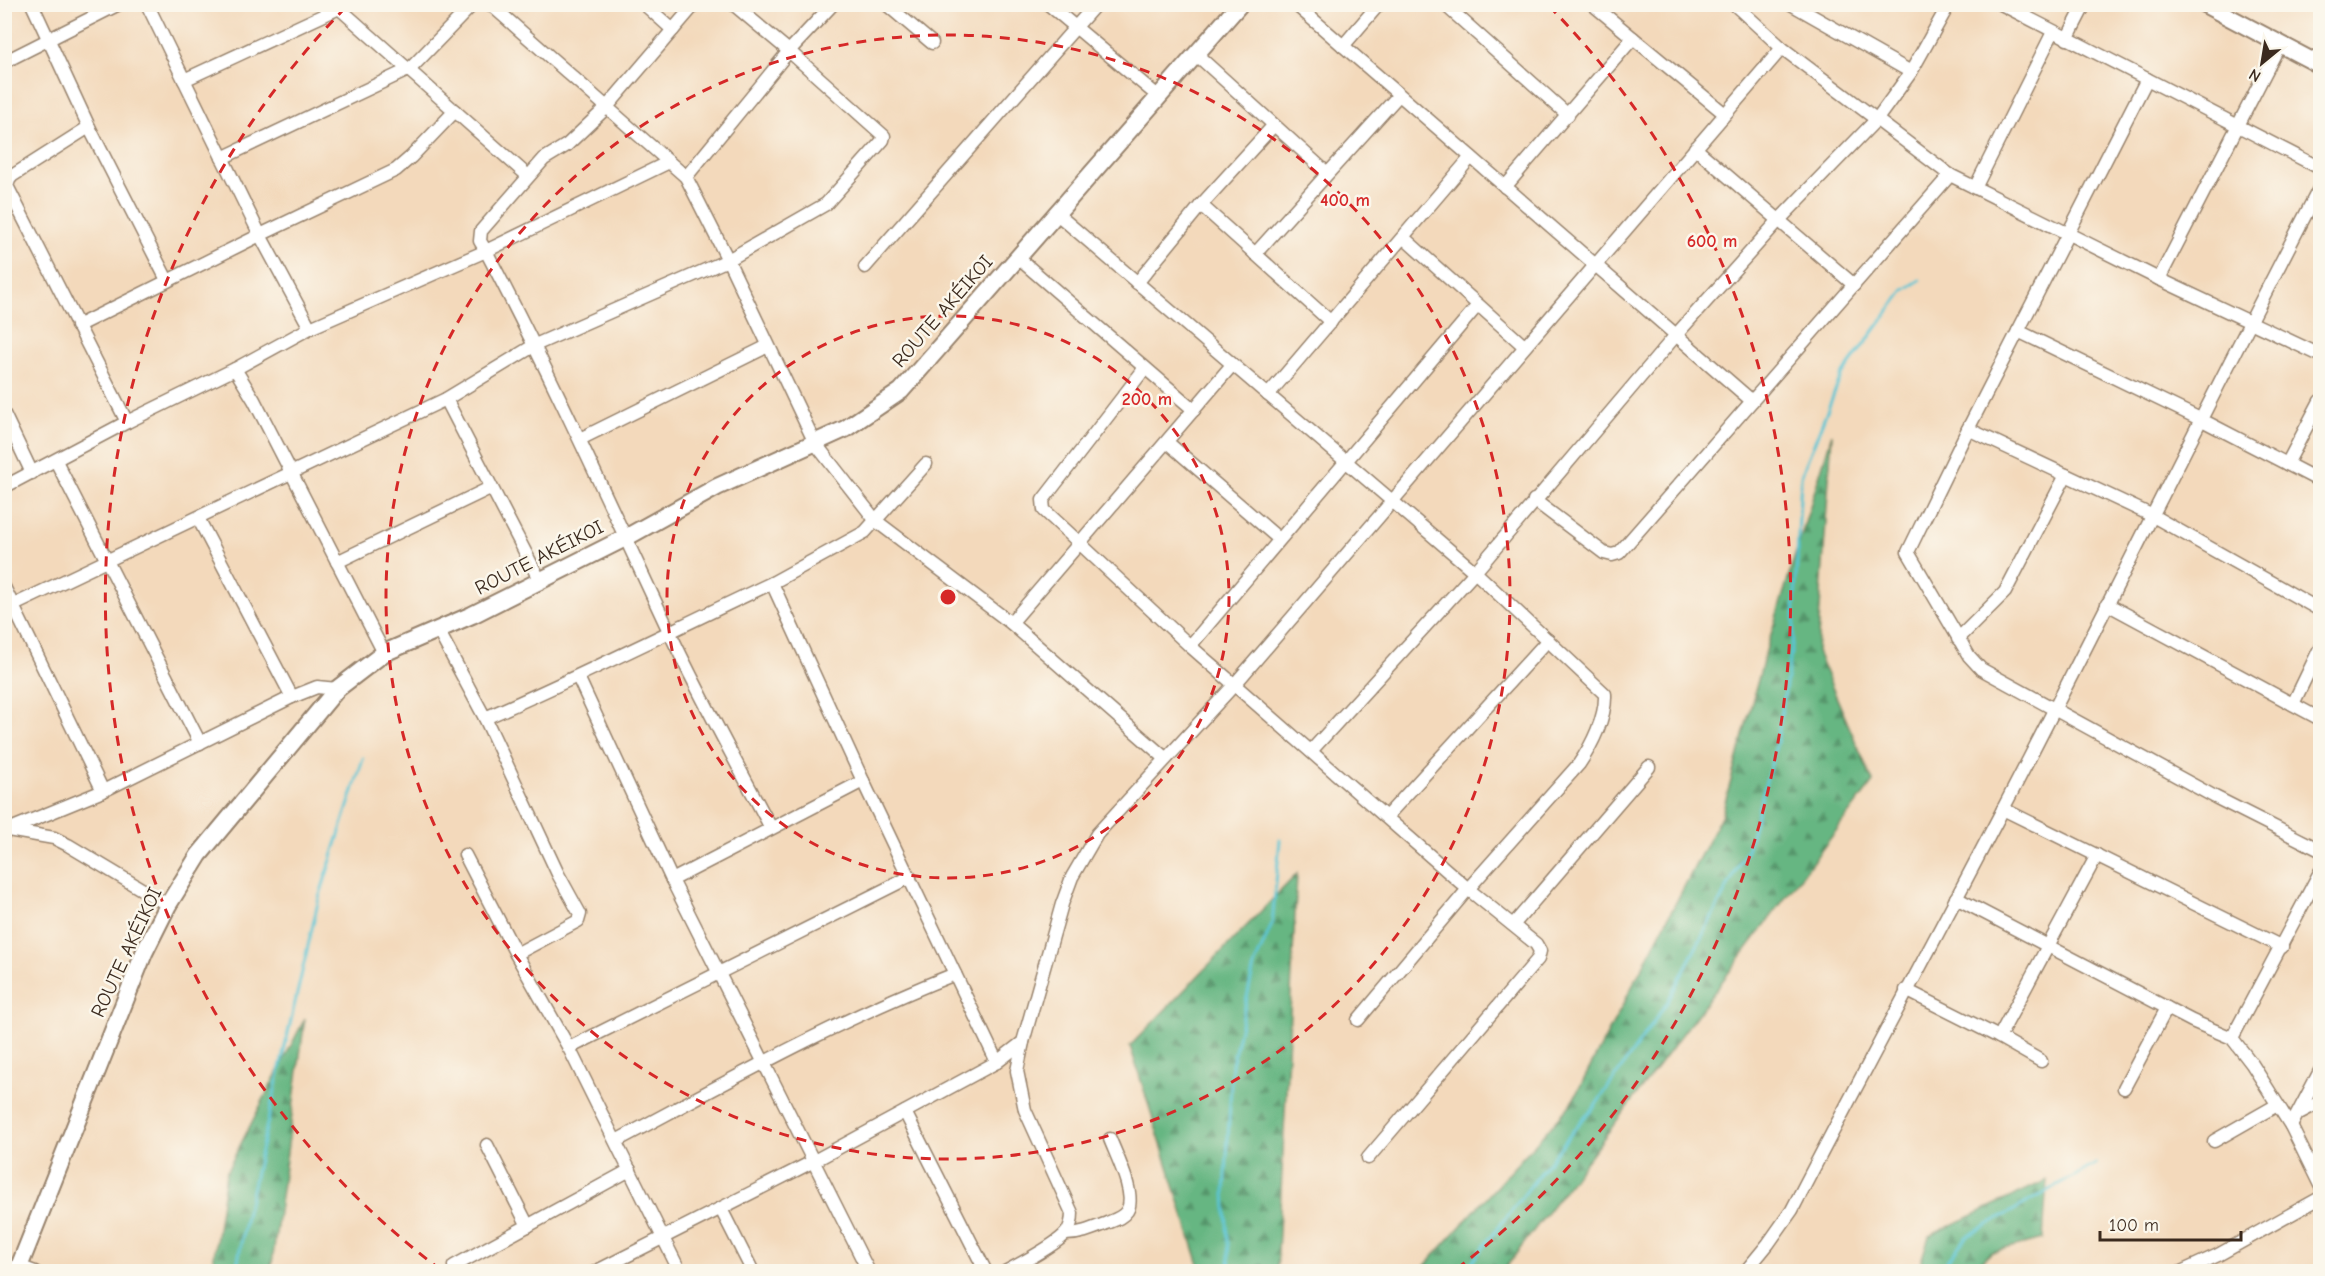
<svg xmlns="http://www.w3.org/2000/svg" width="2325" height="1276" font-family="'Comic Neue',sans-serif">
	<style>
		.forest { fill: url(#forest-firs); stroke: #507050; stroke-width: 1.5 }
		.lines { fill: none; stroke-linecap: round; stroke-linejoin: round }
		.stream { stroke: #5ac5d4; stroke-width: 3 }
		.street-casing { stroke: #97826c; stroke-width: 15 }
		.secondary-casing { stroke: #97826c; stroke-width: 20 }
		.street { stroke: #fff; stroke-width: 12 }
		.secondary { stroke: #fff; stroke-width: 16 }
		.ring { fill: none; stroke: #d62828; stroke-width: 3; stroke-dasharray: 10 8 }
		.labels { text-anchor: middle; stroke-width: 5; stroke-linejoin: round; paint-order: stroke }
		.street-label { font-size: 20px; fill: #3b2a1e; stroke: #fbf7ec }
		.centre { fill: #d62828; stroke: #fbf7ec; stroke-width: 3 }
		.ring-label { font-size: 18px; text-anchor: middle; font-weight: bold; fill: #d62828; stroke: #fbf7ec; stroke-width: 5; stroke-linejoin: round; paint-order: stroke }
	</style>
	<defs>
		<pattern id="forest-firs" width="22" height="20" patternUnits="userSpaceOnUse" patternTransform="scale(1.5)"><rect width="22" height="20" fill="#66b682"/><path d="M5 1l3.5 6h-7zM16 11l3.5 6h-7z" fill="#55946a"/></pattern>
	</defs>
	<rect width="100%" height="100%" fill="#fbf7ec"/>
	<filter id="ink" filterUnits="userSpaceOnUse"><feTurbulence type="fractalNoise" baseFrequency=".0167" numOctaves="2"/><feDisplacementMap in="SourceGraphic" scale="12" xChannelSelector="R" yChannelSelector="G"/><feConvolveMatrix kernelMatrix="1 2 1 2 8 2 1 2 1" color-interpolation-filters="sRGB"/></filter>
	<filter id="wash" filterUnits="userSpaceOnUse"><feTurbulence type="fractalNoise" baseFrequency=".008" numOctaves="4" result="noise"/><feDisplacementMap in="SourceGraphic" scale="24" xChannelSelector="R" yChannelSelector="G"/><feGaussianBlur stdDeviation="1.35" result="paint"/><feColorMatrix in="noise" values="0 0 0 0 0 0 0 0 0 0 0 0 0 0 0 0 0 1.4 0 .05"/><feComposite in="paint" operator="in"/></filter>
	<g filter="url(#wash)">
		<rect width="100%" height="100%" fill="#f3d9bb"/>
		<g class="forest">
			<polygon points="1832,434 1817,652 1873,782 1503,1271 1420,1271 1571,1104 1722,814 1765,654"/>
			<polygon points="1297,874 1277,1271 1201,1271 1130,1046"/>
			<polygon points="305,1018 271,1271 212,1271 226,1173"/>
			<polygon points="2047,1180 2043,1239 1992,1252 1971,1271 1918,1271 1929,1236"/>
		</g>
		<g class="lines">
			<g class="stream">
				<polyline points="236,1272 246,1216 319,898 363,759"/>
				<polyline points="1230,1272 1225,1193 1232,1065 1254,966 1272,924 1280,840"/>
				<polyline points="1464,1272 1580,1122 1593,1109 1668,1001 1747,850 1777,742 1793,639 1801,476 1841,376 1904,290 1920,280"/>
				<polyline points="1939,1272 1966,1237 2096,1164"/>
			</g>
		</g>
	</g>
	<g filter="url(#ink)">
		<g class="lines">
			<g class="street-casing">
				<g id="street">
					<polyline points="32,4 89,127 167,280"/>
					<polyline points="147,4 260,235 310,328"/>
					<polyline points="490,4 686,177 728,260 815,443 876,521 1011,623 1165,758"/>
					<polyline points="644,4 673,30"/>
					<polyline points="886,4 932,43"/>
					<polyline points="1048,4 1159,97"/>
					<polyline points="1295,4 1752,401"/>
					<polyline points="1444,4 1568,115"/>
					<polyline points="1592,4 1725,114"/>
					<polyline points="1734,4 1782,48 1950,175 2159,279 2320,355"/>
					<polyline points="1791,4 1911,72"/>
					<polyline points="2001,4 2320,168"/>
					<polyline points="2067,39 2085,4"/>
					<polyline points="1343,46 1379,4"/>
					<polyline points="1197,55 1327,173"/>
					<polyline points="4,62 119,4"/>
					<polyline points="2147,79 1968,429 1908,552 1969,656 1981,669 2215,797 2320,850"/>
					<polyline points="184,80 339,8 528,176"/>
					<polyline points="89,127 12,176 9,180 7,186 127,422"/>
					<polyline points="1695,148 1854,285"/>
					<polyline points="222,158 410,69 473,4"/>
					<polyline points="669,162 486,251 480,241 481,231 544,159 567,145 606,108 695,4"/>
					<polyline points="686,177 789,51 833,4"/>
					<polyline points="1505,187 1633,38"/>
					<polyline points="1975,188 2053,32"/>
					<polyline points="1201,205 1331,322"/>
					<path d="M1056 213 1475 572 1605 694C1606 717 1592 745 1579 764L1468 889 1358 1020"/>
					<polyline points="1404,238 1524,346"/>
					<polyline points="1255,254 1398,96"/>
					<polyline points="1017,257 1194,410"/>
					<polyline points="865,267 1096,4"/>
					<polyline points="2159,279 2280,44"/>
					<polyline points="1137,283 1201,205 1274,125"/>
					<polyline points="77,326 260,235 396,170 411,157 455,111"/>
					<polyline points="2018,331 2202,420 2320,481"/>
					<polyline points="1145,368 1043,500 1044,510 1190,646 1468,889 1536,944 1540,951 1538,959 1368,1158"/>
					<polyline points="235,369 254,400 384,653"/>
					<polyline points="1268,395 1471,157"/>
					<polyline points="446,399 539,579"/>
					<polyline points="4,414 32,473"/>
					<polyline points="1968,429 2153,516 2320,610"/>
					<polyline points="580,439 768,346"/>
					<polyline points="1167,442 1279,539"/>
					<polyline points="56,461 200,743"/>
					<polyline points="2287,464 2320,401"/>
					<path d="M4 487 127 422 235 369 310 328 486 251C551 375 609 503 668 629 700 697 736 762 771 828"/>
					<polyline points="1534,500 1604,553 1612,555 1619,553 1950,175"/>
					<polyline points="198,518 292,697 317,687 337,689"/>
					<polyline points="337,562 490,488"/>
					<polyline points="772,583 865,532 926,464"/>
					<polyline points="4,587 103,791"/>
					<polyline points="2107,604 2320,719"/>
					<polyline points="14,605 446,399 535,345 728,260 826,204 883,140 884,136 789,51 733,4"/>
					<polyline points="1011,623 1232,365"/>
					<polyline points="438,630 485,718 558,874 580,914 578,921 516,954"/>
					<polyline points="1958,639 2005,592 2066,475"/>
					<polyline points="1190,646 1478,305"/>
					<polyline points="578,677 672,880 869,1272"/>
					<polyline points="2293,704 2320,648"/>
					<path d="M485 718C582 676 676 628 772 583L863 781 997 1062"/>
					<polyline points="1311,751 1475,572 1676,335 1779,220 1877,119 1911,72 1949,4"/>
					<polyline points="2003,809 2282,947"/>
					<polyline points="1386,817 1548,640"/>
					<polyline points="4,822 8,830 103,791 292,697"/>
					<polyline points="8,830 54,838 68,845 168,905"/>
					<polyline points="465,855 516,954 569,1048 680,1272"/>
					<polyline points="672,880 863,781"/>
					<polyline points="1956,898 2192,1021 2232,1038 2252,1064 2291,1126 2320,1185"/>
					<polyline points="1513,925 1649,767"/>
					<polyline points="1906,990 1999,1037"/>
					<polyline points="2232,1038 2320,872"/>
					<polyline points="569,1048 910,877"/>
					<polyline points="2041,1061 1999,1037 2097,855"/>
					<polyline points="2124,1088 2167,1008"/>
					<polyline points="905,1112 986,1272"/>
					<polyline points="2299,1113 2320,1102"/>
					<polyline points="2291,1126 2320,1071"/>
					<path d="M616 1141C727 1082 837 1020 955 974"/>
					<polyline points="2214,1141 2277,1105"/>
					<polyline points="487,1145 528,1226"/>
					<polyline points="721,1209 753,1272"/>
					<path d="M1066 1234C1081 1234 1092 1229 1107 1223 1114 1220 1122 1218 1127 1211 1137 1195 1116 1155 1110 1139"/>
					<polyline points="19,1266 35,1272"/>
					<polyline points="457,1272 454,1266 630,1170"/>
					<polyline points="595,1272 814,1161 997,1062 1023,1042 1062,904 1072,877 1097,834 1235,684 1782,48"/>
					<path d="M1005 1272C1020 1264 1058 1244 1067 1232 1071 1226 1072 1220 1072 1213L1025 1110 1017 1071 1023 1042"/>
					<path d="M1745 1272 1768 1244 1792 1210C1861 1076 1933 944 2002 811 2110 604 2212 393 2320 187"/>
					<polyline points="2181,1272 2218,1255 2320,1198"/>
				</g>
			</g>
			<g class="secondary-casing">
				<g id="secondary">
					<polyline points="2204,4 2320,65"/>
					<polyline points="17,1272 144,953 168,905 199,855 337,689 384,653 472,615 627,537 717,487 845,429 901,391 1240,4"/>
				</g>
			</g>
			<use href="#street" class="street"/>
			<use href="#secondary" class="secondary"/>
		</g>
	</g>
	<g class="ring">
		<circle cx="948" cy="597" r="281"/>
		<circle cx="948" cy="597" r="562"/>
		<path d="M441 1270A843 843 0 0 1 347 6M1549 6A843 843 0 0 1 1455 1270"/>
	</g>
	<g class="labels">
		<g class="street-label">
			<text transform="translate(942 311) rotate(-49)" y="7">ROUTE AKÉIKOI</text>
			<text transform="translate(539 557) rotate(-27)" y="7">ROUTE AKÉIKOI</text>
			<text transform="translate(126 952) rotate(-65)" y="7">ROUTE AKÉIKOI</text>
		</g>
	</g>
	<circle cx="948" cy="597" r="9" class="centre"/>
	<g class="ring-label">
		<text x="1345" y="206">400 m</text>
		<text x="1712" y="247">600 m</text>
		<text x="1147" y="405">200 m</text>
	</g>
	<rect width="2325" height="1276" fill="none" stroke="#fbf7ec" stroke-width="24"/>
	<g transform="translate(2262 63) rotate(210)" stroke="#fbf7ec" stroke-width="4.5" paint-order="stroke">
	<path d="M0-4.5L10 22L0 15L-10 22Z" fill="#3b2a1e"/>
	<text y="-9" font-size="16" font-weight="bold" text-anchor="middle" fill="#3b2a1e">N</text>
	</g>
	<path d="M2100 1231v9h141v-9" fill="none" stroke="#3b2a1e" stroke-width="3"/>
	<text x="2109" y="1231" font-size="18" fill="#3b2a1e" stroke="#fbf7ec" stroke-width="4.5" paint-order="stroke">100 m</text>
</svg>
